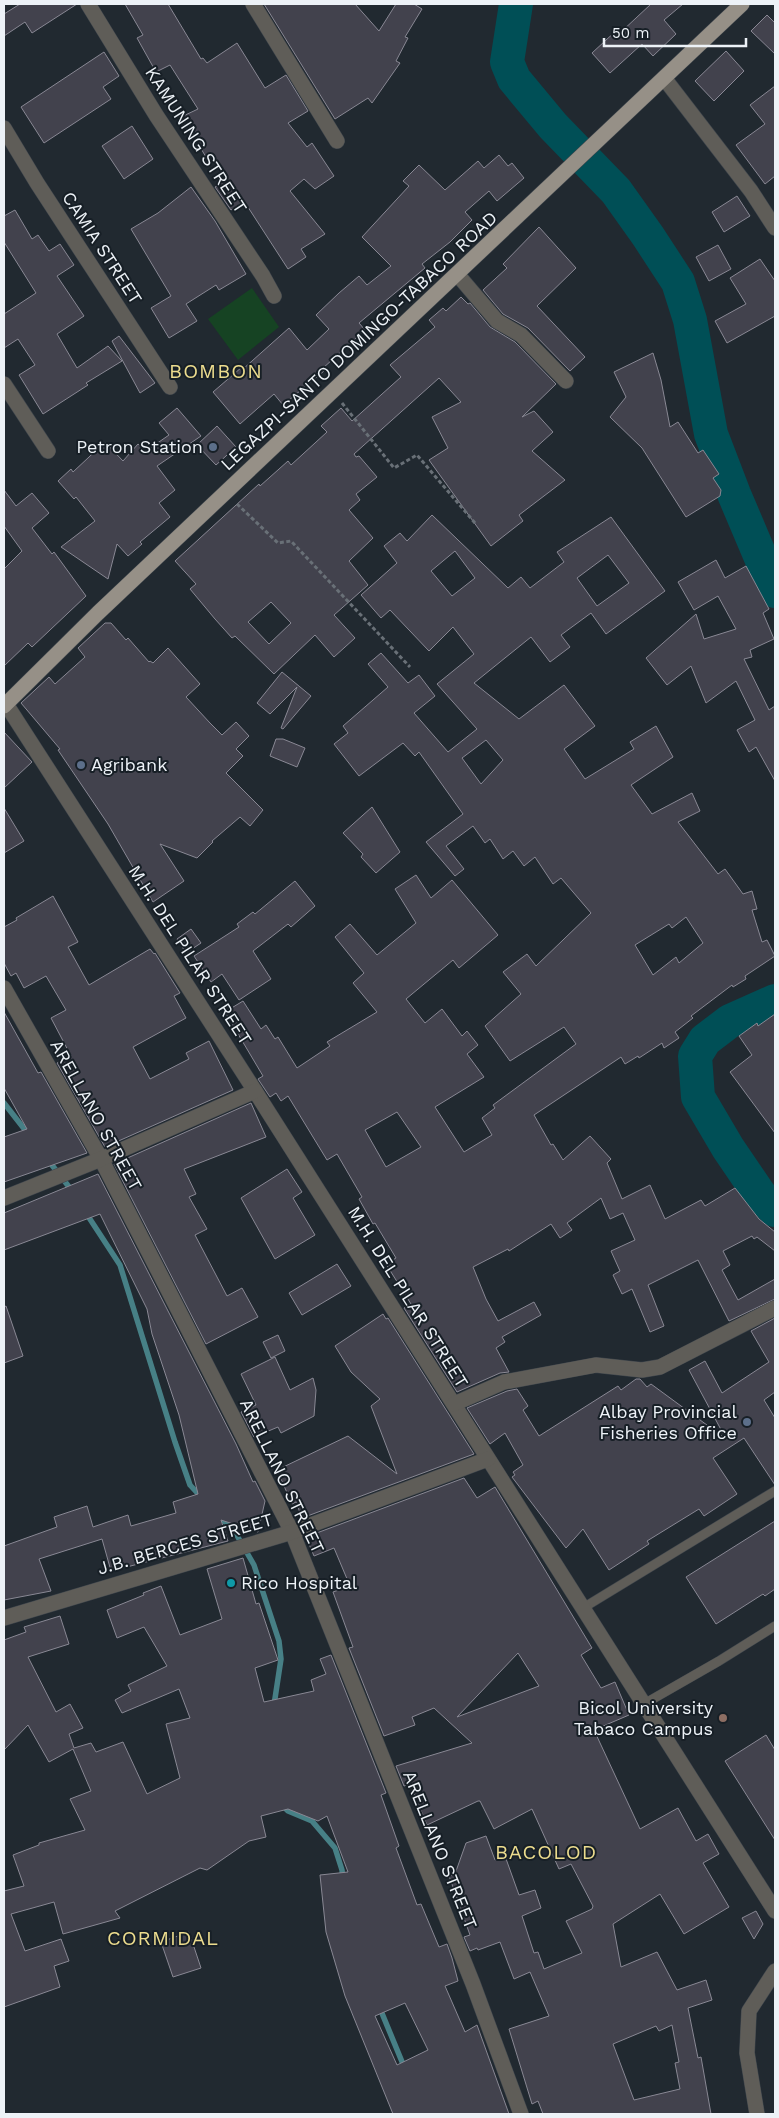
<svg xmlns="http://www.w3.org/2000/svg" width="779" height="2118" font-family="'Work Sans',sans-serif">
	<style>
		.green { fill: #164323 }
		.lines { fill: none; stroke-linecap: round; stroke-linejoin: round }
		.stream { stroke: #478086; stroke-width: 5.5 }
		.river { stroke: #004f56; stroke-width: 34 }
		.building { fill: #42424d; stroke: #898894; fill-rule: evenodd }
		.lane-casing { stroke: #3e454c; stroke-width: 10 }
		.street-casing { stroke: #3e454c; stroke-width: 16 }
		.primary-casing { stroke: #3e454c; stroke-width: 16 }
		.path { stroke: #697077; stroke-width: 3; stroke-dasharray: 4 2.5; stroke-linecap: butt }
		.lane { stroke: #5f5d58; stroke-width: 9 }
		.street { stroke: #5f5d58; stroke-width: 15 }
		.primary { stroke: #969087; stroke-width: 15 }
		.service-dot { fill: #5c6f8a; stroke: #171f26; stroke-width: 2 }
		.culture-dot { fill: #0f9aa8; stroke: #171f26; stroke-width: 2 }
		.education-dot { fill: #8d6e63; stroke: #171f26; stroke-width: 2 }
		.labels { text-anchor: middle; stroke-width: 4; stroke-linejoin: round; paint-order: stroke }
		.street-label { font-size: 18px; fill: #edf2f7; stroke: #171f26 }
		.poi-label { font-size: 18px; fill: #edf2f7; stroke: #171f26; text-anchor: end }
		.quarter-label { font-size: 20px; letter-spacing: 1px; fill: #ecdc8e; stroke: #171f26 }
	</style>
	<rect width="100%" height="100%" fill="#212930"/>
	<polygon class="green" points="252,288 279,327 238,360 208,319"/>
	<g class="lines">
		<g class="stream">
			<polyline points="4,1103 29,1135"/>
			<polyline points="48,1160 73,1192"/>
			<polyline points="86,1213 120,1265 175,1442 190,1485 202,1498"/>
			<polyline points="219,1516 235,1532 254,1565 279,1641 281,1659 274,1705"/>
			<polyline points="282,1805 288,1811 312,1821 335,1848 342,1870 343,1880"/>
			<polyline points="379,2006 405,2069"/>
		</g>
		<g class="river">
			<polyline points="516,4 507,62 514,79 553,126 616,191 648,236 678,282 690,320 711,434 734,494 775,591"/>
			<polyline points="775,1001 730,1021 705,1040 695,1056 698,1097 728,1148 760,1195 775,1210"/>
		</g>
	</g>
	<g class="building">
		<polygon points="20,4 77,4 32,33 25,22 4,36 4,14"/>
		<polygon points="125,4 168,4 201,59 203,58 207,63 237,43 265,88 286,75 308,111 288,123 307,147 312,143 334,176 315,189 304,179 290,191 325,234 301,249 306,257 288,269 244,201 231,210 215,187 227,180 212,153 206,157 191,132 189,133 179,118 198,109 170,65 156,72 137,38 143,35"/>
		<polygon points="264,4 355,4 379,31 396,4 414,4 422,9 405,37 408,38 396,61 400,63 372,103 368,98 335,119"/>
		<polygon points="651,4 683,4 664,20 676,34 653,56 642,44 610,73 592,53 618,29 621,32"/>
		<polygon points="767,15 775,23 775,54 751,31"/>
		<polygon points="726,51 744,71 714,101 695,81"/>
		<polygon points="104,52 119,76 103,87 111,99 44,143 21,107"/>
		<polygon points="775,86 775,176 765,184 736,145 765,124 750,105"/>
		<polygon points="132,126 153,159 124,179 102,146"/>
		<polygon points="499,155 508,166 512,163 524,178 497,201 489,191 465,212 472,220 450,242 422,264 425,268 359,323 365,330 322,369 324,371 283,405 274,394 240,424 213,392 242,367 243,369 289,328 307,350 329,329 316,315 339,293 359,276 367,285 391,266 362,237 409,186 403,181 419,165 445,190 478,161 484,168"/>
		<polygon points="191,187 215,221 246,274 219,290 216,285 186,304 197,321 169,338 151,308 171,296 131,229 158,213"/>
		<polygon points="737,196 750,216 724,232 712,212"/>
		<polygon points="15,210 32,239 38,235 49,251 60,244 74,265 57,276 84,316 57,334 77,368 108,346 122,361 86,383 88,385 43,414 19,375 35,365 18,339 4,348 4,314 36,293 4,242 4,216"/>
		<polygon points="539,227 576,268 537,306 585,357 570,371 528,328 503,314 483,290 507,268 503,264"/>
		<polygon points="718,245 731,269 709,281 696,257"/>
		<polygon points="760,259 775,281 775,316 727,343 715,321 746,304 730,278"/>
		<path d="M461 297 468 304 470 303 490 327 515 342 556 384 522 417 534 411 553 432 532 451 565 480 519 515 523 521 491 546 429 460 448 448 432 417 461 402 439 378 354 454 356 457 359 456 377 477 356 494 360 500 349 510 373 538 349 561 368 585 334 615 355 638 334 657 315 635 274 674 235 636 232 638 215 619 190 589 196 584 175 561 259 484 260 486 288 461 291 465 327 432 321 426 341 408 352 421 401 377 390 365 435 327 429 320 443 308 446 311ZM271 602 291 623 269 644 248 622Z"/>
		<polygon points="119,336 155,383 140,393 112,341"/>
		<polygon points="653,353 661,380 670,427 678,422 698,453 703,450 719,474 713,478 721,490 720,496 686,517 642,448 610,417 626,397 614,372"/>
		<polygon points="177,408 201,436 157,466 175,490 159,503 170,517 140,542 142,544 128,556 117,544 108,579 61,547 95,521 76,497 74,499 58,481 71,469 73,472 105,442 123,461 138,444 146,451 169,435 159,423"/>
		<polygon points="217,426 236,447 216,465 197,445"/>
		<polygon points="4,490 16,506 32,493 49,513 32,528 52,554 54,552 86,596 32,647 28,643 4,666 4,569 22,551 4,526"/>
		<path d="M432 515 508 588 521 577 530 588 564 562 557 552 611 517 665 591 606 634 591 613 561 635 570 647 550 662 531 637 474 683 519 719 564 685 595 726 564 749 585 779 634 749 630 742 656 726 673 757 631 785 652 814 692 793 700 811 678 822 718 874 725 869 743 894 752 891 757 909 752 910 762 942 767 940 775 956 745 976 746 979 733 987 732 985 691 1016 693 1018 675 1032 679 1038 664 1048 662 1043 639 1058 638 1056 625 1064 621 1057 534 1115 551 1145 553 1144 563 1160 590 1136 611 1159 607 1163 622 1199 650 1185 665 1219 701 1200 705 1206 735 1188 759 1219 775 1232V1251L757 1237 754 1239 752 1236 723 1251 730 1265 722 1270 738 1300 775 1279V1299L729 1321 698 1260 648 1285 664 1326 650 1332 632 1289 622 1294 613 1275 620 1271 611 1251 635 1240 623 1213 610 1219 601 1198 567 1223 572 1230 560 1238 551 1224 509 1251 508 1249 473 1267 486 1299 498 1321 534 1302 541 1315 502 1337 505 1342 496 1348 509 1372 500 1373 457 1392 404 1308 411 1304 386 1264 396 1258 375 1223 373 1224 359 1199 362 1197 337 1154 327 1160 288 1096 281 1101 276 1093 270 1097 258 1079 263 1076 225 1012 243 1001 261 1029 266 1025 275 1039 278 1037 297 1068 330 1046 327 1042 377 1012 353 983 364 973 335 937 350 924 377 955 416 923 395 889 416 875 431 898 452 880 498 935 459 968 453 960 406 999 425 1023 442 1009 462 1036 467 1031 478 1045 467 1054 484 1077 435 1107 464 1152 492 1135 482 1118 495 1108 493 1105 576 1044 564 1027 510 1061 485 1026 521 994 503 972 527 954 536 966 591 913 561 878 553 884 535 857 524 866 513 851 503 859 490 839 485 843 473 826 446 846 464 869 455 876 426 842 463 814 419 752 415 756 403 743 359 776 334 744 348 733 343 726 388 687 368 664 381 653 408 683 419 675 435 696 414 713 448 752 477 729 437 684 474 654 453 627 429 651 390 610 381 618 361 595 397 563 384 546 400 533 407 541ZM455 551 475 578 452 596 431 571ZM608 555 629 583 597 606 577 578ZM486 740 503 760 481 784 462 758ZM686 917 703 943 679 963 676 957 653 975 635 945 669 924 672 928ZM397 1112 421 1147 386 1167 365 1130Z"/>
		<polygon points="716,560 725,578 746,566 769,609 763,613 774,639 750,650 752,657 744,659 769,710 775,706 775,781 756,747 749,752 737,730 755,720 736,681 706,703 691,666 667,685 646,658 696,614 704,639 736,629 718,596 694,610 678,582"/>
		<polygon points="105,623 111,623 126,640 128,638 149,662 150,661 153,663 168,648 200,684 186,697 210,723 222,735 236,722 249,736 236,749 243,756 226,773 263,810 250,826 240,817 212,841 213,842 197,858 160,844 184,881 153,902 108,824 58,750 60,749 21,703 49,677 55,684 85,657 78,648"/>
		<polygon points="282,672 311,696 283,729 281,728 297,687 270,714 257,703"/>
		<polygon points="4,732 32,762 4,788"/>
		<polygon points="276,739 283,739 305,748 297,767 270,756"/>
		<polygon points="372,807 400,852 376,873 361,857 363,854 343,833"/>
		<polygon points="4,808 24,841 4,853"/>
		<polygon points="295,881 315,906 291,927 288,924 253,951 271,979 239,1000 222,974 211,982 194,956 239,927 237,924 253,912 255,914"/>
		<polygon points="53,896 78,942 68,947 89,985 150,949 154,954 155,953 180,993 174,996 186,1018 133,1047 150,1079 189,1059 186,1053 209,1041 233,1090 105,1147 57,1063 71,1056 51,1018 66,1010 46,976 24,988 16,973 11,976 4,963 4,927 17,920 16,918"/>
		<polygon points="191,929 201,943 186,953 177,939"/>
		<polygon points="4,1012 38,1073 41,1072 87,1153 4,1182 4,1137 27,1129 4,1088"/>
		<polygon points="775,1014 775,1133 730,1072 752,1055 739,1036 757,1023 758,1026"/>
		<polygon points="251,1103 266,1137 184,1169 196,1194 189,1197 207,1229 195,1235 227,1296 242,1288 258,1317 206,1344 114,1164"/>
		<polygon points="287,1169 302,1192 293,1198 315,1235 275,1259 241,1198"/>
		<polygon points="98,1174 236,1444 253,1482 255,1481 265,1501 258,1532 221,1520 228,1541 111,1571 102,1539 39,1559 51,1591 4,1600 4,1546 57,1527 54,1517 87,1506 93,1527 128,1515 131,1526 176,1513 173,1502 198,1494 179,1415 152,1334 147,1309 100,1214 4,1250 4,1213"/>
		<polygon points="337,1264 351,1286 302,1315 289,1293"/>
		<polygon points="6,1306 23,1356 4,1363 4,1307"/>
		<polygon points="383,1314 386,1319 388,1318 474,1454 302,1518 296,1502 292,1504 277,1470 348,1436 397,1474 371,1406 380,1399 351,1372 335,1346"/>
		<polygon points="775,1318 775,1392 764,1400 775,1418 775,1485 744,1438 713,1458 737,1494 704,1516 699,1509 647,1541 649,1544 609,1570 583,1529 566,1548 512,1477 515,1475 513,1472 523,1465 505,1433 490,1444 467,1408 507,1391 517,1389 528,1406 523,1410 539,1436 618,1386 621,1390 636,1379 640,1379 647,1387 651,1384 726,1439 689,1370 705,1361 722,1393 769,1362 751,1331"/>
		<polygon points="278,1335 285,1351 271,1358 263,1342"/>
		<polygon points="275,1357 290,1390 313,1378 316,1390 314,1416 281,1433 278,1427 254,1437 241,1412 256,1405 241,1374"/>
		<path d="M464 1478 477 1498 495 1487 592 1648 581 1655 601 1688 615 1682 629 1715 594 1730 640 1829 678 1808 696 1841 708 1834 719 1854 703 1863 729 1907 684 1934 660 1894 613 1924 621 1967 657 1952 677 1990 706 1980 712 2000 688 2008 698 2058 701 2057 711 2114H543L538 2101 532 2104 509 2029 549 2016 530 1972 514 1979 500 1942 478 1950 477 1948 470 1951 464 1937 470 1935 449 1876 455 1874 466 1843 486 1836 495 1860 505 1856 519 1895 535 1890 541 1908 522 1916 534 1953 538 1952 544 1969 582 1953 566 1921 592 1909 593 1906 571 1864 559 1869 532 1809 494 1829 480 1801H478L427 1825 410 1784 404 1786 396 1766 472 1743 434 1708 412 1717 415 1725 384 1736 349 1648 353 1647 333 1592 350 1586 334 1548 314 1556 306 1537ZM518 1653 539 1686 457 1717ZM672 2025 679 2062 675 2063 680 2089 634 2100 613 2044 656 2026 659 2031Z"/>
		<polygon points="775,1521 775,1589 765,1596 763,1594 716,1624 686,1577"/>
		<path d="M243 1558 256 1604 259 1603 278 1660 255 1668 264 1702 314 1691 311 1680 326 1674 320 1659 331 1655 386 1793 381 1795 399 1846 396 1848 417 1905 421 1904 439 1947 447 1944 452 1958 458 1981 445 1986 465 2032 477 2025 509 2114H393L345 1996 326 1932 320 1875 348 1872 327 1816 318 1821 288 1809 261 1816 266 1837 249 1841 207 1870 200 1868 115 1911 120 1918 63 1934 54 1902 11 1914 25 1951 61 1939 69 1961 54 1966 60 1987 4 2007V1891L24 1886 13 1855 39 1845V1843L85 1830 70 1799 91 1791 73 1749 49 1762 28 1725 4 1750V1640L26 1632 24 1627 60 1616 69 1644 28 1657 56 1712 70 1704 83 1728 69 1734 74 1748 91 1743 96 1752 123 1742 147 1794 180 1778 166 1724 190 1718 179 1689 122 1713 115 1700 131 1691 128 1685 167 1666 144 1627 117 1638 107 1610 144 1595 143 1593 161 1586 180 1635 222 1619 207 1569ZM405 2003 428 2050 397 2065 375 2016Z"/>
		<polygon points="766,1735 775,1750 775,1840 725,1761"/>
		<polygon points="756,1911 763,1924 754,1939 742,1918"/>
		<polygon points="189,1932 201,1968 173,1977 161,1942"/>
	</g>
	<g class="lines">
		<g class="lane-casing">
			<g id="lane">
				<polyline points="583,1608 775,1491"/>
				<polyline points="644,1704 719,1661 775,1626"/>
			</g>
		</g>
		<g class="street-casing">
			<g id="street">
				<polyline points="88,4 156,115 263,276 274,296"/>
				<polyline points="253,4 337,141"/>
				<polyline points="664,78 751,191 775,228"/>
				<polyline points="4,128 37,183 170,387"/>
				<polyline points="457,274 497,321 521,335 566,381"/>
				<polyline points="4,384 48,451"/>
				<polyline points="6,704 255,1091 775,1911"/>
				<polyline points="4,988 101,1159 292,1532 473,1984 521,2114"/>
				<polyline points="4,1198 101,1159 255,1091"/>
				<polyline points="454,1404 504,1382 596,1365 642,1370 660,1367 775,1308"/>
				<polyline points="4,1618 292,1532 488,1459"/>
				<polyline points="757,2114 747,2053 749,2011 775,1971"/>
			</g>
		</g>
		<g class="primary-casing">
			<polyline id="primary" points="4,706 98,613 742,4"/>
		</g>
		<g class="path">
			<polyline points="342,403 394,468 417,455 475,523"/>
			<polyline points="237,504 278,543 291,541 410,667"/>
		</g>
		<use href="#lane" class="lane"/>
		<use href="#street" class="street"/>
		<use href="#primary" class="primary"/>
	</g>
	<g class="service-dot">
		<circle cx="213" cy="447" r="5"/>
		<circle cx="81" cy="765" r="5"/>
		<circle cx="747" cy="1422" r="5"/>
	</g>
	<circle class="culture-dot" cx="231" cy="1583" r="5"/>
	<circle class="education-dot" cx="723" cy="1718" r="5"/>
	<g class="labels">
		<g class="street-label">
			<text transform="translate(196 140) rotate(57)" y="6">KAMUNING STREET</text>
			<text transform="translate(102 248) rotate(57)" y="6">CAMIA STREET</text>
			<text transform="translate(359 341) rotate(-43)" y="6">LEGAZPI-SANTO DOMINGO-TABACO ROAD</text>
			<text transform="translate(190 955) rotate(57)" y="6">M.H. DEL PILAR STREET</text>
			<text transform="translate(96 1115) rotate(61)" y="6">ARELLANO STREET</text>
			<text transform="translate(408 1297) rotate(58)" y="6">M.H. DEL PILAR STREET</text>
			<text transform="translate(282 1476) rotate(64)" y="6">ARELLANO STREET</text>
			<text transform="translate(185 1544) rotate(-16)" y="6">J.B. BERCES STREET</text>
			<text transform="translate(440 1850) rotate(68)" y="6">ARELLANO STREET</text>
		</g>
		<g class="poi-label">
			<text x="203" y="453">Petron Station</text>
			<text x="91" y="771" text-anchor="start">Agribank</text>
			<text x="737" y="1418">Albay Provincial<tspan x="737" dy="21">Fisheries Office</tspan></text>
			<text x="241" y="1589" text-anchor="start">Rico Hospital</text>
			<text x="713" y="1714">Bicol University<tspan x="713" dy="21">Tabaco Campus</tspan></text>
		</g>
		<g class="quarter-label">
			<text x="216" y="378">BOMBON</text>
			<text x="546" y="1859">BACOLOD</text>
			<text x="163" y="1945">CORMIDAL</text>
		</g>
	</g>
	<rect width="779" height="2118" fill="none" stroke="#edf2f7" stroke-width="10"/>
	<path d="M604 38v8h142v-8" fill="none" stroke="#edf2f7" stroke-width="2.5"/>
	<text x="612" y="38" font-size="15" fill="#edf2f7" stroke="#171f26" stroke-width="4" paint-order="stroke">50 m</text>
</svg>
